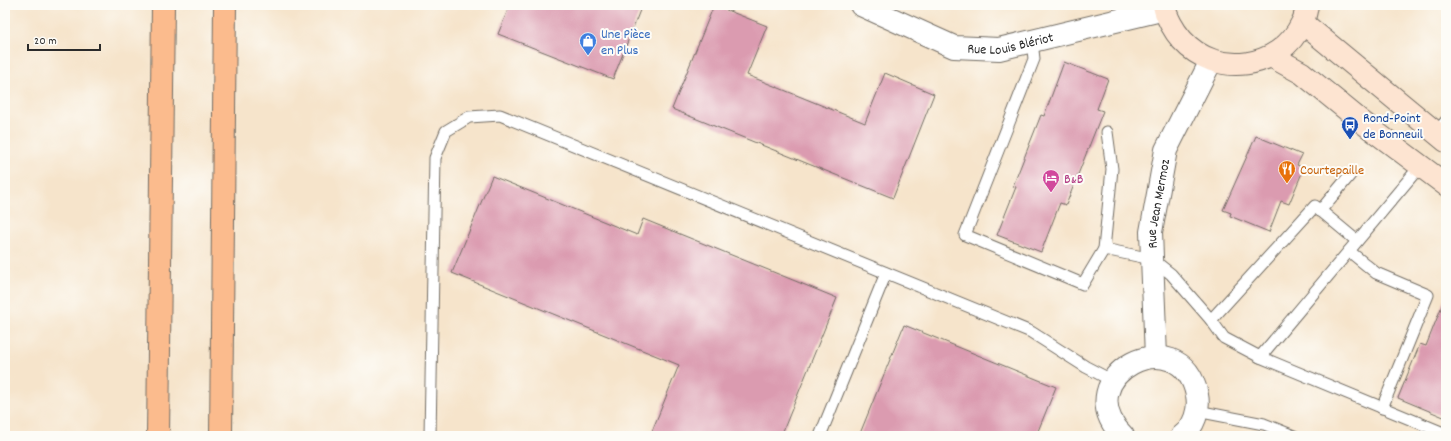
<svg xmlns="http://www.w3.org/2000/svg" width="1451" height="441" font-family="Dekko,sans-serif">
	<style>
		.building { fill: #db9bb0 }
		.lines { fill: none; stroke-linecap: round; stroke-linejoin: round }
		.lane-casing { stroke: #726c63; stroke-width: 13 }
		.street-casing { stroke: #726c63; stroke-width: 24 }
		.secondary-casing { stroke: #726c63; stroke-width: 24 }
		.highway-casing { stroke: #726c63; stroke-width: 24 }
		.lane { stroke: #fff; stroke-width: 11 }
		.street { stroke: #fff; stroke-width: 22 }
		.secondary { stroke: #fde4d1; stroke-width: 22 }
		.highway { stroke: #fbbb8d; stroke-width: 22 }
		.labels { text-anchor: middle; stroke-width: 4; stroke-linejoin: round; paint-order: stroke }
		.shop-label { font-size: 14px; fill: #366cbe; stroke: #fdfcf7; text-anchor: start }
		.street-label { font-size: 14px; fill: #2b2b2b; stroke: #fdfcf7 }
		.transit-label { font-size: 14px; fill: #164399; stroke: #fdfcf7; text-anchor: start }
		.food-label { font-size: 14px; fill: #c56008; stroke: #fdfcf7; text-anchor: start }
		.hotel-label { font-size: 14px; fill: #b23c85; stroke: #fdfcf7; text-anchor: start }
	</style>
	<rect width="100%" height="100%" fill="#fdfcf7"/>
	<filter id="ink" filterUnits="userSpaceOnUse"><feTurbulence type="fractalNoise" baseFrequency=".025" numOctaves="2"/><feDisplacementMap in="SourceGraphic" scale="8" xChannelSelector="R" yChannelSelector="G"/><feConvolveMatrix kernelMatrix="1 2 1 2 8 2 1 2 1" color-interpolation-filters="sRGB"/></filter>
	<filter id="wash" filterUnits="userSpaceOnUse"><feTurbulence type="fractalNoise" baseFrequency=".012" numOctaves="4" result="noise"/><feDisplacementMap in="SourceGraphic" scale="16" xChannelSelector="R" yChannelSelector="G"/><feGaussianBlur stdDeviation="0.9" result="paint"/><feColorMatrix in="noise" values="0 0 0 0 0 0 0 0 0 0 0 0 0 0 0 0 0 1.4 0 .05"/><feComposite in="paint" operator="in"/></filter>
	<g filter="url(#wash)">
		<rect width="100%" height="100%" fill="#f6e4cb"/>
		<g id="blocks">
			<g class="building">
				<polygon points="510,5 642,5 613,79 498,34"/>
				<polygon points="714,5 767,26 747,75 865,123 885,73 934,94 893,198 672,109"/>
				<polygon points="1064,62 1108,79 1097,109 1103,111 1066,205 1060,203 1041,252 997,235 1016,187 1013,186 1041,115 1044,116"/>
				<polygon points="1256,136 1302,155 1297,165 1304,168 1289,204 1281,201 1269,232 1230,216 1231,213 1223,210"/>
				<polygon points="492,176 637,235 643,219 837,298 781,436 650,436 679,365 452,273"/>
				<polygon points="1445,298 1446,298 1446,418 1398,398 1420,344 1426,346"/>
				<polygon points="904,325 1056,387 1036,436 859,436"/>
			</g>
		</g>
	</g>
	<g filter="url(#ink)">
		<use href="#blocks" fill-opacity="0" stroke="#726c63" stroke-width="1"/>
		<g class="lines">
			<g class="lane-casing">
				<g id="lane">
					<polyline points="1032,41 1034,59 965,235 1083,284 1104,249 1152,259 1171,274 1211,320 1224,338 1260,357 1421,165"/>
					<polyline points="1436,133 1446,121"/>
					<polyline points="1320,211 1350,175"/>
					<polyline points="1104,249 1112,169 1107,132"/>
					<polyline points="1349,251 1376,273 1428,295 1382,408"/>
					<polyline points="1211,320 1315,206 1357,241"/>
					<polyline points="1260,357 1446,434"/>
					<polyline points="1197,411 1264,424 1294,436"/>
					<polyline points="430,436 435,158 446,131 469,117 500,115 1031,332 1086,367 1113,381"/>
					<polyline points="820,436 886,273"/>
				</g>
			</g>
			<g class="street-casing">
				<g id="street">
					<path id="s1" d="M861 5 954 47 999 49 1165 9"/>
					<path id="s2" d="M1156 357 1151 232 1166 150 1211 61"/>
					<path d="M1123 436C1064 376 1181 316 1197 395 1200 410 1194 427 1182 436"/>
				</g>
			</g>
			<g class="secondary-casing">
				<g id="secondary">
					<path d="M1164 5C1166 17 1174 31 1182 40 1216 78 1280 70 1302 23 1305 18 1306 11 1307 5"/>
					<polyline points="1303,23 1446,141"/>
					<polyline points="1271,56 1302,73 1362,122 1446,185"/>
				</g>
			</g>
			<g class="highway-casing">
				<g id="highway">
					<polyline points="158,436 163,5"/>
					<polyline points="221,436 225,5"/>
				</g>
			</g>
			<use href="#lane" class="lane"/>
			<use href="#street" class="street"/>
			<use href="#secondary" class="secondary"/>
			<use href="#highway" class="highway"/>
		</g>
	</g>
	<defs>
		<g id="shop-pin" transform="scale(0.9)"><path d="M0 17L-7.5 6A9.5 9.5 0 1 1 7.5 6Z" fill="#3f7fe0" stroke="#fdfcf7"/><path d="M-5-2.5h2.3a2.7 3.5 0 0 1 5.4 0H5L5.5 6h-11ZM-1.5-2.5h3a1.5 2.3 0 0 0-3 0Z" fill="#fff"/></g>
		<g id="bus-pin" transform="scale(0.9)"><path d="M0 17L-7.5 6A9.5 9.5 0 1 1 7.5 6Z" fill="#1a4fb4" stroke="#fdfcf7"/><path d="M-5-6H5V4H4V6H2V4H-2V6H-4V4H-5ZM-3.5-4V0h7V-4ZM-3.5 1.2v1.5H-2V1.2ZM2 1.2v1.5H3.5V1.2Z" fill="#fff"/></g>
		<g id="restaurant-pin" transform="scale(0.9)"><path d="M0 17L-7.5 6A9.5 9.5 0 1 1 7.5 6Z" fill="#e8710a" stroke="#fdfcf7"/><path d="M-5-6h1v4h1v-4h1v4h1v-4h1v5L-1.5 .5V6h-2V.5L-5-1ZM5-6V6H3V1.5H1.5Q1.5-4 5-6Z" fill="#fff"/></g>
		<g id="hotel-pin" transform="scale(0.9)"><path d="M0 17L-7.5 6A9.5 9.5 0 1 1 7.5 6Z" fill="#d1479c" stroke="#fdfcf7"/><path d="M-6-4.5h1.5V1H6V5H4.5V3h-9V5H-6ZM-4 0a1.8 1.8 0 1 1 3.6 0ZM.5 0V-2.5h3Q6-2.5 6 0Z" fill="#fff"/></g>
	</defs>
	<g fill-rule="evenodd">
		<use href="#shop-pin" x="588" y="41"/>
		<use href="#bus-pin" x="1350" y="125"/>
		<use href="#restaurant-pin" x="1287" y="169"/>
		<use href="#hotel-pin" x="1051" y="178"/>
	</g>
	<g class="labels">
		<g class="shop-label">
			<text x="601" y="38">Une Pièce<tspan x="601" dy="16">en Plus</tspan></text>
		</g>
		<g class="street-label">
			<text dy="5" stroke="none"><textPath href="#s1" startOffset="159">Rue Louis Blériot</textPath></text>
			<text dy="5" stroke="none"><textPath href="#s2" startOffset="154">Rue Jean Mermoz</textPath></text>
		</g>
		<g class="transit-label">
			<text x="1363" y="122">Rond-Point<tspan x="1363" dy="16">de Bonneuil</tspan></text>
		</g>
		<g class="food-label">
			<text x="1300" y="174">Courtepaille</text>
		</g>
		<g class="hotel-label">
			<text x="1064" y="183">B&amp;B</text>
		</g>
	</g>
	<rect width="1451" height="441" fill="none" stroke="#fdfcf7" stroke-width="20"/>
	<path d="M28 44v6h72v-6" fill="none" stroke="#2b2b2b" stroke-width="2"/>
	<text x="34" y="44" font-size="12" fill="#2b2b2b" stroke="#fdfcf7" stroke-width="3" paint-order="stroke">20 m</text>
</svg>
